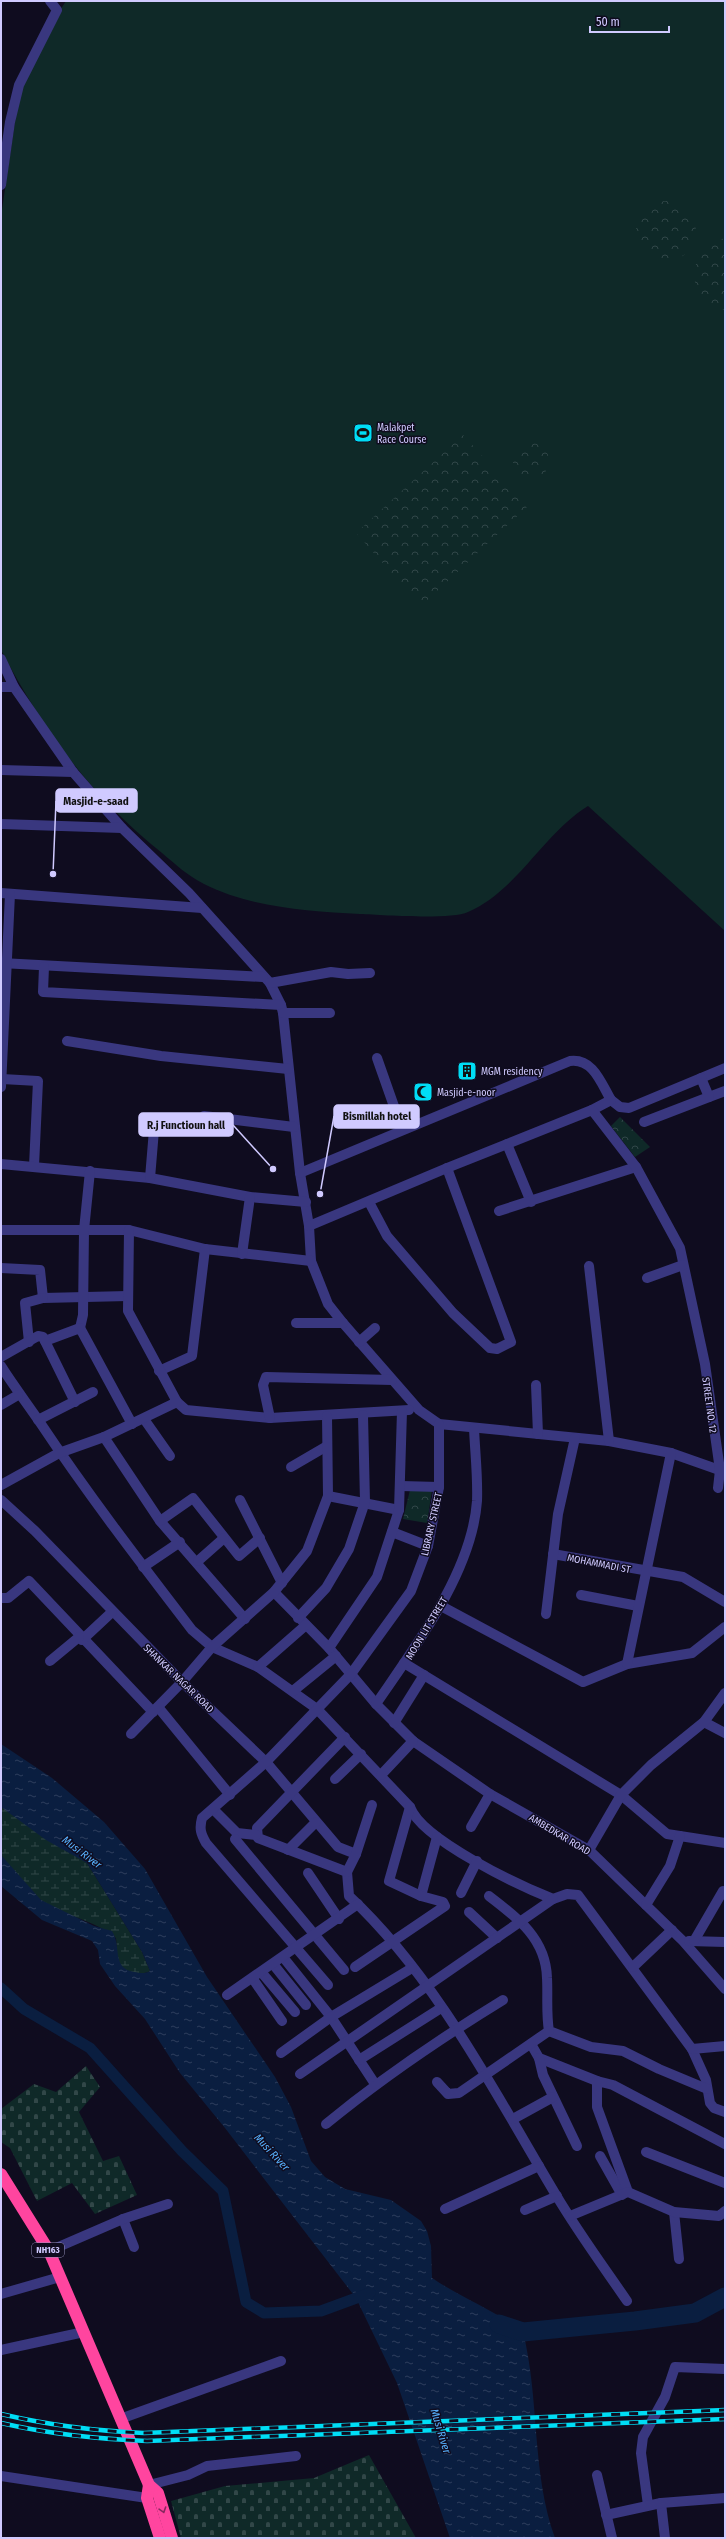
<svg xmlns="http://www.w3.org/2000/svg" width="726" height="2539" font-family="'Fira Sans Condensed',sans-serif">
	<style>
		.green { fill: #0f2928 }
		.wetland { fill: url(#wetland-marsh) }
		.cemetery { fill: url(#cemetery-stones) }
		.park { fill: url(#park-crowns) }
		.water { fill: url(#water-ripples) }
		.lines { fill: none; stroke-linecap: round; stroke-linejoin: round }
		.canal { stroke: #0a1e40; stroke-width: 11 }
		.river { stroke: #0a1e40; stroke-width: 19 }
		.minor { stroke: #39377f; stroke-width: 10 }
		.highway { stroke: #ff459f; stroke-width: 12 }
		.rail-casing { stroke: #00ddf5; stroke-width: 4.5 }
		.rail { stroke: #0f0c1f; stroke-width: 3; stroke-dasharray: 9; stroke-linecap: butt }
		.oneway { stroke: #87285f }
		.labels { text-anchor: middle; stroke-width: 3; stroke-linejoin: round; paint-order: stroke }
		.shield { fill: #0f0c1f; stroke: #9691bc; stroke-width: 1 }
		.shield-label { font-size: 9px; font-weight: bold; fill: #d0caff }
		.poi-label { font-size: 10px; fill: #d0caff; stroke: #0f0c1f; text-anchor: start }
		.street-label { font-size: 10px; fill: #d0caff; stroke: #0f0c1f }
		.water-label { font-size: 11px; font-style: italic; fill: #58b2ff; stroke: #0f0c1f }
		.leader { fill: none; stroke: #d0caff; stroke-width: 1.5 }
		.callout-dot { fill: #d0caff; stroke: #0f0c1f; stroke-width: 1.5 }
		.callout { fill: #d0caff; stroke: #d0caff; stroke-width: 1.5 }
		.callout-label { font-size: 11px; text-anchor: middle; font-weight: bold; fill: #111 }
	</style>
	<defs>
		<pattern id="wetland-marsh" width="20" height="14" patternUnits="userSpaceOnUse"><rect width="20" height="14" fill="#0f2928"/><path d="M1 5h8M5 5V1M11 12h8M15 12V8" fill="none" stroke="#314748"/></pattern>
		<pattern id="cemetery-stones" width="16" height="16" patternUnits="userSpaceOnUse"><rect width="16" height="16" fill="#0f2928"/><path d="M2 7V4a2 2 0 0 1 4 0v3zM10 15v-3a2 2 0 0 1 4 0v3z" fill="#314748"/></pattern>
		<pattern id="park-crowns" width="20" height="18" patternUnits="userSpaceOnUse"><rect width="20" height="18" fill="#0f2928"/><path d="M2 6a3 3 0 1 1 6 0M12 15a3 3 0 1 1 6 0" fill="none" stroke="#314748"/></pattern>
		<pattern id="water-ripples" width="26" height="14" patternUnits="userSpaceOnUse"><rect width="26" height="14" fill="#0a1e40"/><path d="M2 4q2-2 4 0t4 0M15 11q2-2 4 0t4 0" fill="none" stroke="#2d3d5d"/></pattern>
	</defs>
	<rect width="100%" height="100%" fill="#0f0c1f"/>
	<path class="green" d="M66 1H725V931L588 806C543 834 517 891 468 912 451 920 382 915 360 914 308 911 252 908 204 884 188 876 175 864 162 853 91 797 43 729 1 650V216L16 115 25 78 49 27Z"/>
	<path class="wetland" d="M1 1807 87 1863 142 1952 150 1971C142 1976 123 1973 119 1963 116 1957 117 1945 116 1938 98 1922 72 1918 50 1906 30 1895 16 1873 1 1855Z"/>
	<g class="cemetery">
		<polygon points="86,2066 100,2087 79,2112 103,2161 119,2156 137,2195 95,2214 72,2183 37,2201 10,2148 1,2142 1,2109 34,2084 56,2092"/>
		<polygon points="369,2455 416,2538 181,2538 171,2501 225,2486 314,2478"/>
	</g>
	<g class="park">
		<circle cx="666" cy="231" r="30"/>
		<path d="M725 238V310C683 300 685 250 725 238Z"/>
		<polygon points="463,435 528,506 421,606 356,533"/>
		<circle cx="531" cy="461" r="18"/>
		<polygon points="620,1117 650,1147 635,1157 611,1126"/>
		<polygon points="410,1490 432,1490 427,1523 403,1519"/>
	</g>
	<path class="water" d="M1 1744 52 1778 104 1822 145 1869 207 1977 275 2077 291 2107 311 2161 325 2177 345 2189 391 2200 421 2221 427 2231 431 2246 432 2278C462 2298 494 2310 523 2332 540 2400 531 2471 555 2538H450L397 2383 356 2298 225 2128 180 2073 145 2019 115 1986 100 1964 98 1950 92 1941 42 1920 1 1886V1855L41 1900 94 1926 112 1931C122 1946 111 1968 134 1972 140 1973 145 1974 150 1971L142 1952 87 1863 46 1840 1 1807Z"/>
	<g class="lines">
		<polyline class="canal" points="1,1988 24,2009 90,2048 182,2151 223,2191 246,2302 264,2313 321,2311 370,2293"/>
		<polyline class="river" points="499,2324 523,2332 635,2321 695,2313 725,2297"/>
		<g class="minor">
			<polyline points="1,185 10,122 19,85 57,10 50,1"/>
			<polyline points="1,659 14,687 73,772 122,828 189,893 270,983 281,1005 283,1013 300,1173 309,1226 311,1261 328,1304 343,1323 419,1410 439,1424 609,1441 671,1453 725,1472"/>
			<polyline points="1,687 14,687"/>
			<polyline points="1,770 73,772"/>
			<polyline points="1,824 122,828"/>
			<polyline points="1,893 202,908"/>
			<polyline points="1,963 263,977"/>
			<polyline points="44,967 43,992 281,1005"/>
			<polyline points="270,983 331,972 348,974 370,973"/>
			<polyline points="283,1013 330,1013"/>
			<polyline points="67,1041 161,1056 288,1069"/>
			<polyline points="377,1058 402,1129"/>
			<polyline points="2,1079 38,1081 34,1166"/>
			<polyline points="1,1087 10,894"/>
			<polyline points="709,1097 725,1091"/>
			<polyline points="611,1100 620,1107 629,1108 725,1068"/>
			<polyline points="204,1116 294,1127"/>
			<polyline points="644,1122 709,1097 701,1078"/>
			<polyline points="507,1144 531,1202"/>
			<polyline points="1,1164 150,1178 250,1197 306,1202"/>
			<path d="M300 1173 570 1061C593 1058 601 1083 611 1100L592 1110"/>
			<polyline points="150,1178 155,1118"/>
			<polyline points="369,1202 387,1236 453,1313 490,1348 497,1349 511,1342 447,1168"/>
			<polyline points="499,1211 636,1167"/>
			<polyline points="309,1226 447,1168 592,1110 636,1167 680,1248 705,1364 720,1470 718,1488"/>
			<polyline points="1,1230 129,1230 205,1249 311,1261"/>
			<polyline points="242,1254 250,1197"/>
			<polyline points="589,1266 609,1441"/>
			<polyline points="1,1268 40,1270 43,1298 128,1296"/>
			<polyline points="647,1278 683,1265"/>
			<polyline points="296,1323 343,1323"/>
			<polyline points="80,1328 83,1315 84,1230 90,1171"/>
			<polyline points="45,1341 80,1328 132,1424"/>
			<polyline points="29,1342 25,1303 43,1298"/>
			<polyline points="359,1342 375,1328"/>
			<polyline points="1,1357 38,1336 43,1337 75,1402"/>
			<path d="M1 1366C13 1385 26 1402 39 1421 87 1493 139 1561 192 1630L212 1647 258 1667 317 1709 410 1807C422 1840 520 1886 553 1899L567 1894 578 1895 692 2049 706 2080 710 2103 714 2108 725 2112"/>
			<polyline points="159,1371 192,1356 205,1249"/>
			<polyline points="536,1385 538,1434"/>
			<polyline points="177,1402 186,1410 270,1418 409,1410"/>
			<polyline points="1,1405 18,1395"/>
			<polyline points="270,1418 263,1385 266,1377 392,1380"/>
			<polyline points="144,1419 170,1456"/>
			<polyline points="38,1420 93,1392"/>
			<polyline points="104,1437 160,1521 245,1619"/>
			<polyline points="291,1467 327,1446"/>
			<polyline points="1,1485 59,1453 104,1437 177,1402 128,1311 129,1230"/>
			<polyline points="401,1486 439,1487"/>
			<polyline points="328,1496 399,1510"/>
			<polyline points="1,1500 35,1531 182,1682 266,1762 338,1847 356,1854"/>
			<polyline points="240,1500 282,1583"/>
			<polyline points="160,1521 193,1498 239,1556 260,1538"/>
			<polyline points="392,1532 428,1546"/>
			<polyline points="553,1554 683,1577 725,1602"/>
			<polyline points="198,1561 224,1538"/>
			<polyline points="143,1567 180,1542"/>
			<polyline points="274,1592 329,1648 376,1704 413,1741 490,1794 589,1850 683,1941 725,1989"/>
			<polyline points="581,1595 638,1606"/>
			<polyline points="1,1598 8,1598 29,1581 153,1712"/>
			<polyline points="441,1606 583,1682 627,1664 692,1653 725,1627"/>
			<polyline points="546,1614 558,1514 575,1438"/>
			<polyline points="298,1618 326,1588 349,1549 365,1502 363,1415"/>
			<polyline points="82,1640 112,1612"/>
			<polyline points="329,1648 377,1577 399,1510 402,1411"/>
			<polyline points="50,1661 79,1637"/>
			<polyline points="404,1663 621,1795 667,1834 725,1843"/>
			<polyline points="627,1664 671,1453"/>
			<polyline points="258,1667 306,1625"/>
			<polyline points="293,1691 336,1656"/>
			<path d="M376 1704C415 1647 472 1572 477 1501 478 1477 475 1452 474 1428"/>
			<polyline points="158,1707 230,1795"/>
			<polyline points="704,1722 725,1733"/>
			<polyline points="394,1723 424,1675"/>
			<polyline points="131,1734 182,1682 212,1647 274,1592 307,1551 328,1496 327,1416"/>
			<path d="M345 1737 257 1828 258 1838 347 1872 349 1896C436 1977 495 2093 556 2195 578 2232 603 2266 627 2301"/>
			<polyline points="381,1775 413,1741"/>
			<polyline points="335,1779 361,1754"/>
			<polyline points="213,1809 237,1833 256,1835"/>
			<polyline points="471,1827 490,1794"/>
			<polyline points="235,1839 344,1970"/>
			<polyline points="288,1850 316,1822"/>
			<polyline points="589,1850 621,1795 651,1765 704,1722 725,1693"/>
			<polyline points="347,1872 356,1854 372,1805"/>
			<polyline points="308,1873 339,1919"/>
			<polyline points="461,1893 477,1861"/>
			<polyline points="421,1896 437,1837"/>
			<path d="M489 1896C518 1918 546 1939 547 1978 548 1996 546 2013 549 2031L591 2047 623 2051 659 2069 707 2089"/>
			<polyline points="646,1905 670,1866 680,1836"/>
			<polyline points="469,1912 497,1938"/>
			<polyline points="689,1941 725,1942"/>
			<polyline points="694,1941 723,1891"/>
			<polyline points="283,1957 331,2017 375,2084"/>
			<polyline points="273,1964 306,2005"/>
			<polyline points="355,1967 445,1906 443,1902 421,1896 389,1881 410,1807"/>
			<polyline points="633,1967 672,1930"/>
			<polyline points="262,1973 295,2012"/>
			<polyline points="253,1979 282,2021"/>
			<path d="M328 1985 206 1843C201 1834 199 1829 202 1818L266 1762 351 1674 411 1591 428 1546 439 1487V1424"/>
			<polyline points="227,1995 358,1904"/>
			<polyline points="531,2044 539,2058 597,2081"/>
			<polyline points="692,2049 725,2046"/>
			<polyline points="281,2053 331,2017 412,1968"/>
			<polyline points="539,2058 543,2075 577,2146"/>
			<polyline points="359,2060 441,2008"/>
			<polyline points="300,2074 553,1899"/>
			<polyline points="437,2082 448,2094 459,2093 549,2031"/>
			<polyline points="513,2119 553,2097"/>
			<path d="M326 2124C382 2078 441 2038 503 2000"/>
			<polyline points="646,2152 725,2183"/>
			<polyline points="600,2156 622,2195"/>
			<polyline points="628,2192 597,2107 597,2081 613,2085 725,2144"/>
			<polyline points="445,2209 539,2166"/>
			<polyline points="525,2210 557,2196"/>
			<polyline points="674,2212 679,2259"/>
			<polyline points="570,2216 628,2192 674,2212 719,2216 725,2211"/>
			<polyline points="123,2219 134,2247"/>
			<polyline points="49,2251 123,2219 168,2204"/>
			<polyline points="1,2294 60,2277"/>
			<polyline points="1,2350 84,2332"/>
			<polyline points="120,2419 281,2361"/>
			<polyline points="597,2475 612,2538"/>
			<polyline points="1,2476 147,2498"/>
			<polyline points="149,2485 188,2475 207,2466 296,2456"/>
			<polyline points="661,2503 665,2538"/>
			<polyline points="648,2505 641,2453 643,2437 665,2397 675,2367 725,2369"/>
			<polyline points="606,2515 661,2503 725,2498"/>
		</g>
		<g class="highway">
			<polyline points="1,2174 49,2251 149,2485 158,2493 172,2538"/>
			<polyline points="149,2485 147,2498 160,2538"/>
		</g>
		<g class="rail-casing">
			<g id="rail">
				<path d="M1 2414C48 2425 95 2431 144 2433L725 2410"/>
				<path d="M1 2423C49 2434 98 2439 147 2441L725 2419"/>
			</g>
		</g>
		<use href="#rail" class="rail"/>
	</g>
	<defs><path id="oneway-chevron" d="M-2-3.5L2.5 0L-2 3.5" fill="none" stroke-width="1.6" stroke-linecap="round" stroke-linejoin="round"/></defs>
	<use class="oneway" href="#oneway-chevron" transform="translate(163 2510) rotate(72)"/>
	<defs>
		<g id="stadium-square" transform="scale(1)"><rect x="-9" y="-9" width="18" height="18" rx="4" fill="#00ddf5" stroke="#0f0c1f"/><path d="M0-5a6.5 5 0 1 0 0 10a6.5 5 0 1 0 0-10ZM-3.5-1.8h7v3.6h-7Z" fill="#111"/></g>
		<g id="building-square" transform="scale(1)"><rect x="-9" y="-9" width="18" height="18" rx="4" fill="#00ddf5" stroke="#0f0c1f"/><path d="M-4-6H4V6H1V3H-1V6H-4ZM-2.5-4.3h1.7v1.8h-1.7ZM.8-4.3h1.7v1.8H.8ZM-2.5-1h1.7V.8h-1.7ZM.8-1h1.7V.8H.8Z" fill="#111"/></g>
		<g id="mosque-square" transform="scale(1)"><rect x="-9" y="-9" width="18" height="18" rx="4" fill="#00ddf5" stroke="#0f0c1f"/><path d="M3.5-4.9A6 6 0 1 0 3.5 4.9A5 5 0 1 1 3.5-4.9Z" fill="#111"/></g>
	</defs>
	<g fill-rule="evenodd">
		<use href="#stadium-square" x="363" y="433"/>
		<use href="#building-square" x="467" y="1071"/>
		<use href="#mosque-square" x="423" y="1092"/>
	</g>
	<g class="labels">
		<rect class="shield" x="32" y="2243" width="32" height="14" rx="3"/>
		<g class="shield-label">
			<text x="48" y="2253">NH163</text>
		</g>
		<g class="poi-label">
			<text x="377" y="431">Malakpet<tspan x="377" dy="12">Race Course</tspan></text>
			<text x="481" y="1075">MGM residency</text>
			<text x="437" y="1096">Masjid-e-noor</text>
		</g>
		<g class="street-label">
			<text transform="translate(710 1405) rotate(82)" y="4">STREET NO. 12</text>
			<text transform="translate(431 1524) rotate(-77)" y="4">LIBRARY STREET</text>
			<text transform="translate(599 1563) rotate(11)" y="4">MOHAMMADI ST</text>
			<text transform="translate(426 1628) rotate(-59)" y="4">MOON LIT STREET</text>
			<text transform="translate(179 1678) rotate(44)" y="4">SHANKAR NAGAR ROAD</text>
			<text transform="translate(560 1834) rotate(31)" y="4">AMBEDKAR ROAD</text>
		</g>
		<g class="water-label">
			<text transform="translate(82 1852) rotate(37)" y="4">Musi River</text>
			<text transform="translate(272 2152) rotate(47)" y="4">Musi River</text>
			<text transform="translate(441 2431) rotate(73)" y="4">Musi River</text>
		</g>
	</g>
	<path class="leader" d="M53 874L56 801M320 1194L334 1116M273 1169L233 1125"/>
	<g class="callout-dot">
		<circle cx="53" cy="874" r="4"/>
		<circle cx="320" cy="1194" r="4"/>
		<circle cx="273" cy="1169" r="4"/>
	</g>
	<g class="callout">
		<rect x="56" y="789" width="81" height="23" rx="4"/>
		<rect x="334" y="1105" width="85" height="23" rx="4"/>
		<rect x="139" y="1113" width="94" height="23" rx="4"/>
	</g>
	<g class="callout-label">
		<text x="96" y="805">Masjid-e-saad</text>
		<text x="377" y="1120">Bismillah hotel</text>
		<text x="186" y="1129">R.j Functioun hall</text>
	</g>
	<rect width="726" height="2539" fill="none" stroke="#d0caff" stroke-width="4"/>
	<path d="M590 26v6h79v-6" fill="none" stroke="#d0caff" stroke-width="2"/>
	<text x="596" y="26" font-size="12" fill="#d0caff" stroke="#0f0c1f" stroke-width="3" paint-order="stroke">50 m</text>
</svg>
